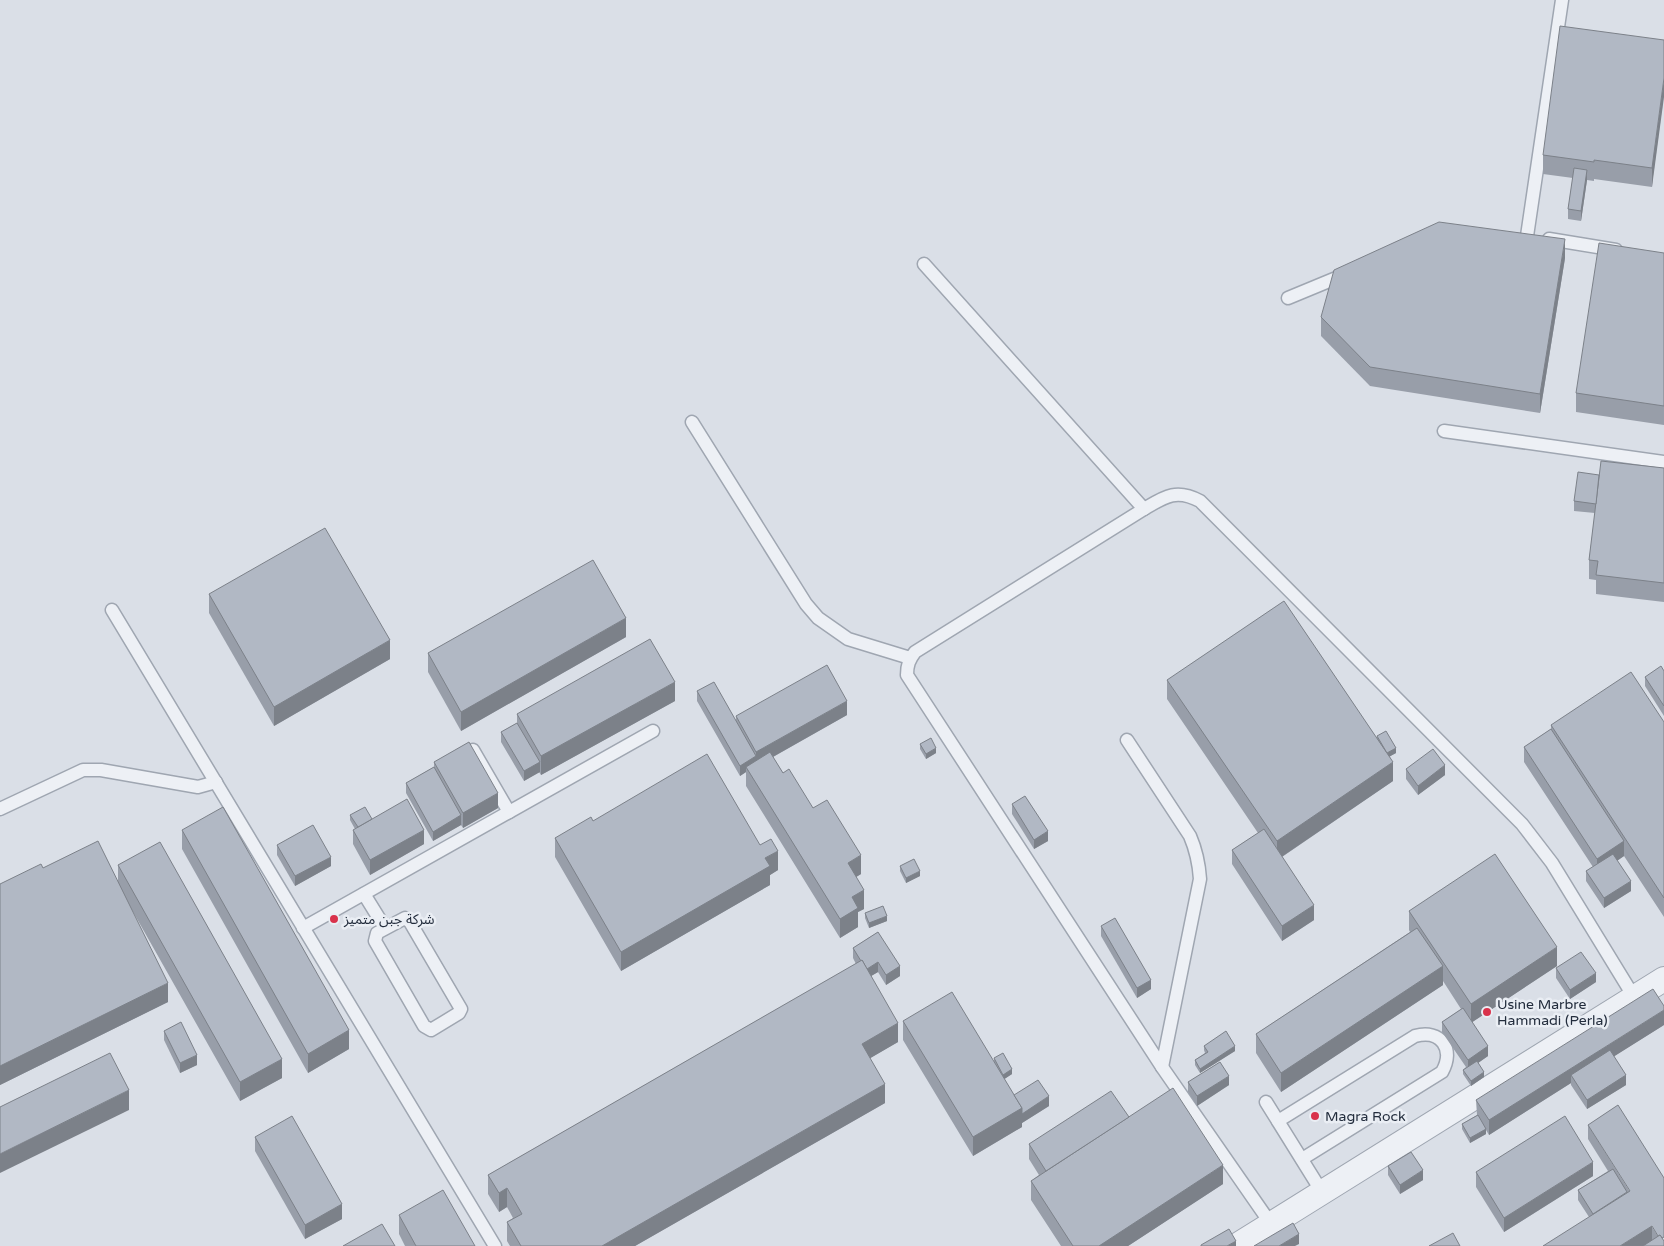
<svg xmlns="http://www.w3.org/2000/svg" width="1664" height="1246" font-family="'Varela Round','Noto Sans Arabic',sans-serif">
	<style>
		.lines { fill: none; stroke-linecap: round; stroke-linejoin: round }
		.service-casing { stroke: #9fa6b1; stroke-width: 15 }
		.minor-casing { stroke: #9fa6b1; stroke-width: 26 }
		.service { stroke: #edf0f5; stroke-width: 12 }
		.minor { stroke: #edf0f5; stroke-width: 24 }
		.wall { fill: #989ea9 }
		.shaded-wall { fill: #7c8189 }
		.building { fill: #b1b8c4; stroke: #7c8189 }
		.poi-dot { fill: #d9324b; stroke: #eaeef4; stroke-width: 2 }
		.labels { text-anchor: middle; stroke-width: 5; stroke-linejoin: round; paint-order: stroke }
		.poi-label { font-size: 14px; fill: #232d3d; stroke: #eaeef4; text-anchor: start }
	</style>
	<rect width="100%" height="100%" fill="#dadfe7"/>
	<g class="lines">
		<g class="service-casing">
			<g id="service">
				<polyline points="1527,236 1562,0"/>
				<polyline points="1549,239 1616,250"/>
				<polyline points="924,264 1144,509"/>
				<polyline points="1288,298 1346,274"/>
				<polyline points="692,422 806,604 818,618 848,639 910,658"/>
				<polyline points="1444,431 1664,462"/>
				<polyline points="112,610 495,1246"/>
				<path d="M1127 740 1190 836C1196 850 1199 864 1200 879L1162 1067"/>
				<polyline points="473,750 509,812"/>
				<polyline points="0,809 83,770 101,770 198,787 216,782"/>
				<polyline points="364,894 385,928"/>
				<polygon points="405,918 410,922 461,1009 459,1013 431,1030 424,1026 375,941 377,933"/>
				<polyline points="303,928 653,731"/>
				<polyline points="1266,1102 1322,1192"/>
				<path d="M1278 1121 1415 1036C1441 1029 1455 1049 1442 1072L1302 1159"/>
				<path d="M1271 1224 1162 1067 907 675C907 665 909 660 915 652L1144 509C1164 497 1176 488 1200 501L1522 824 1552 863 1634 997"/>
			</g>
		</g>
		<g class="minor-casing">
			<polyline id="minor" points="1236,1246 1664,979"/>
		</g>
		<use href="#service" class="service"/>
		<use href="#minor" class="minor"/>
	</g>
	<g class="wall">
		<polygon points="1664,40 1652,187 1594,179 1594,181 1587,180 1581,221 1568,219 1568,209 1573,178 1543,174 1543,155"/>
		<polygon points="1664,253 1664,425 1576,412 1576,393"/>
		<polygon points="1565,258 1540,413 1370,386 1321,336 1321,317"/>
		<polygon points="1664,468 1664,602 1596,594 1596,580 1589,579 1589,560 1595,513 1574,511 1574,501 1599,475"/>
		<polygon points="209,594 390,659 274,726 209,613"/>
		<polygon points="626,637 461,731 428,672 428,653"/>
		<polygon points="1664,671 1664,716 1645,686 1645,677"/>
		<polygon points="1167,680 1377,738 1377,736 1396,753 1390,756 1393,781 1282,857 1314,920 1282,941 1232,864 1232,850 1258,833 1167,699"/>
		<polygon points="697,691 736,720 736,716 847,715 773,757 783,773 813,808 861,874 856,877 864,909 858,912 858,927 840,938 746,786 746,772 740,776 697,701"/>
		<polygon points="675,701 541,775 539,772 524,781 501,742 501,732 517,723 517,714"/>
		<polygon points="1664,722 1664,917 1624,856 1617,861 1631,891 1604,908 1586,881 1586,871 1593,867 1524,762 1524,747 1551,729 1551,725"/>
		<polygon points="920,744 936,753 926,759 920,749"/>
		<polygon points="434,762 498,808 463,828 461,825 433,841 406,793 406,783 434,767"/>
		<polygon points="1406,769 1445,775 1418,795 1406,779"/>
		<polygon points="1012,804 1048,841 1034,849 1012,814"/>
		<polygon points="350,815 372,819 424,844 370,875 353,844 353,830 355,829 350,820"/>
		<polygon points="593,821 760,845 778,870 770,875 770,885 621,971 555,857 555,838"/>
		<polygon points="182,830 349,1049 308,1073 182,849"/>
		<polygon points="277,845 331,866 295,886 277,855"/>
		<polygon points="118,865 282,1078 240,1101 132,910 168,1002 0,1085 0,884 118,881"/>
		<polygon points="900,866 920,876 906,883 900,871"/>
		<polygon points="1409,911 1557,966 1472,1022 1488,1056 1478,1063 1484,1077 1471,1086 1463,1074 1463,1070 1466,1067 1442,1032 1442,1022 1461,1009 1443,981 1443,985 1281,1092 1256,1053 1256,1034 1410,932 1409,930"/>
		<polygon points="865,913 887,921 869,928 865,918"/>
		<polygon points="1101,926 1151,989 1137,998 1101,936"/>
		<polygon points="878,932 900,976 886,985 878,972 871,976 898,1042 870,1058 885,1103 635,1246 510,1246 507,1241 507,1222 513,1218 507,1207 499,1212 488,1194 488,1175 856,964 853,958 853,948"/>
		<polygon points="1556,968 1596,982 1570,999 1556,978"/>
		<polygon points="903,1021 994,1062 994,1058 1012,1074 1004,1079 1014,1095 1049,1106 1022,1123 1022,1122 1022,1127 973,1156 903,1040"/>
		<polygon points="1664,1025 1614,1056 1626,1085 1587,1109 1571,1085 1571,1083 1489,1135 1486,1130 1486,1134 1470,1143 1462,1129 1462,1124 1477,1115 1476,1100"/>
		<polygon points="164,1031 197,1065 180,1073 164,1040"/>
		<polygon points="1204,1046 1235,1051 1200,1073 1195,1065 1195,1060 1205,1053 1204,1050"/>
		<polygon points="1188,1082 1229,1085 1197,1106 1188,1092"/>
		<polygon points="1129,1117 1223,1184 1128,1246 1061,1246 1031,1200 1031,1181 1039,1175 1029,1159 1029,1144"/>
		<polygon points="1588,1125 1664,1246 1589,1217 1578,1200 1578,1190 1608,1171 1588,1139"/>
		<polygon points="255,1137 342,1219 305,1239 255,1151"/>
		<polygon points="1388,1166 1423,1180 1400,1194 1388,1175"/>
		<polygon points="1476,1172 1593,1176 1504,1232 1476,1187"/>
		<polygon points="399,1215 475,1246 405,1246 399,1234"/>
	</g>
	<g class="shaded-wall">
		<polygon points="1664,78 1664,97 1652,187 1652,168"/>
		<polygon points="1587,170 1587,180 1581,221 1581,211"/>
		<polygon points="1565,239 1565,258 1540,413 1540,394"/>
		<polygon points="626,618 626,637 461,731 461,712"/>
		<polygon points="390,640 390,659 274,726 274,707"/>
		<polygon points="675,682 675,701 541,775 541,756"/>
		<polygon points="847,701 847,715 748,771 746,767 746,772 740,776 740,766 756,756 756,752"/>
		<polygon points="936,748 936,753 926,759 926,754"/>
		<polygon points="1396,748 1396,753 1387,758 1387,753"/>
		<polygon points="540,762 540,772 524,781 524,771"/>
		<polygon points="1393,762 1393,781 1277,860 1277,841"/>
		<polygon points="1445,765 1445,775 1418,795 1418,786"/>
		<polygon points="498,793 498,808 463,828 463,813"/>
		<polygon points="461,815 461,825 433,841 433,832"/>
		<polygon points="424,830 424,844 370,875 370,860"/>
		<polygon points="1048,831 1048,841 1034,849 1034,840"/>
		<polygon points="1624,841 1624,856 1597,874 1597,859"/>
		<polygon points="778,851 778,870 770,875 770,885 621,971 621,952 765,858"/>
		<polygon points="861,855 861,874 848,882 848,863"/>
		<polygon points="331,857 331,866 295,886 295,876"/>
		<polygon points="920,871 920,876 906,883 906,878"/>
		<polygon points="1631,881 1631,891 1604,908 1604,898"/>
		<polygon points="864,890 864,909 858,912 858,927 840,938 840,919 852,897"/>
		<polygon points="1314,905 1314,920 1282,941 1282,926"/>
		<polygon points="887,916 887,921 869,928 869,923"/>
		<polygon points="1557,947 1557,966 1471,1023 1471,1004"/>
		<polygon points="878,962 878,972 866,979 866,970"/>
		<polygon points="900,966 900,976 886,985 886,975"/>
		<polygon points="1443,966 1443,985 1281,1092 1281,1073"/>
		<polygon points="1596,973 1596,982 1570,999 1570,990"/>
		<polygon points="1151,980 1151,989 1137,998 1137,988"/>
		<polygon points="168,983 168,1002 0,1085 0,1066"/>
		<polygon points="1664,1010 1664,1025 1575,1081 1571,1075 1571,1083 1489,1135 1489,1120"/>
		<polygon points="898,1023 898,1042 862,1063 862,1044"/>
		<polygon points="349,1030 349,1049 308,1073 308,1054"/>
		<polygon points="1235,1046 1235,1051 1200,1073 1200,1069"/>
		<polygon points="1488,1046 1488,1056 1468,1070 1468,1060"/>
		<polygon points="197,1055 197,1065 180,1073 180,1063"/>
		<polygon points="282,1059 282,1078 240,1101 240,1082"/>
		<polygon points="1012,1069 1012,1074 1003,1080 1003,1075"/>
		<polygon points="1484,1072 1484,1077 1471,1086 1471,1081"/>
		<polygon points="1626,1075 1626,1085 1587,1109 1587,1100"/>
		<polygon points="1229,1076 1229,1085 1197,1106 1197,1096"/>
		<polygon points="885,1084 885,1103 635,1246 602,1246"/>
		<polygon points="129,1090 129,1110 0,1173 0,1154"/>
		<polygon points="1049,1096 1049,1106 1022,1123 1022,1114"/>
		<polygon points="1022,1108 1022,1127 973,1156 973,1137"/>
		<polygon points="1486,1129 1486,1134 1470,1143 1470,1138"/>
		<polygon points="1593,1162 1593,1176 1504,1232 1504,1218"/>
		<polygon points="1223,1165 1223,1184 1128,1246 1099,1246"/>
		<polygon points="1423,1170 1423,1180 1400,1194 1400,1185"/>
		<polygon points="507,1188 507,1207 499,1212 499,1193"/>
		<polygon points="342,1204 342,1219 305,1239 305,1225"/>
		<polygon points="1652,1226 1652,1241 1643,1246 1620,1246"/>
		<polygon points="1299,1234 1299,1244 1295,1246 1279,1246"/>
		<polygon points="1236,1241 1236,1246 1227,1246"/>
	</g>
	<g class="building">
		<polygon points="1560,26 1664,40 1664,78 1652,168 1594,160 1594,162 1543,155"/>
		<polygon points="1574,168 1587,170 1581,211 1568,209"/>
		<polygon points="1439,222 1565,239 1540,394 1370,367 1321,317 1334,270"/>
		<polygon points="1599,243 1664,253 1664,406 1576,393"/>
		<polygon points="1601,461 1664,468 1664,583 1596,575 1598,561 1589,560"/>
		<polygon points="1578,472 1599,475 1596,504 1574,501"/>
		<polygon points="325,528 390,640 274,707 209,594"/>
		<polygon points="593,560 626,618 461,712 428,653"/>
		<polygon points="1284,601 1393,762 1277,841 1167,680"/>
		<polygon points="650,639 675,682 541,756 517,714"/>
		<polygon points="827,665 847,701 756,752 736,716"/>
		<polygon points="1661,666 1664,671 1664,706 1645,677"/>
		<polygon points="1631,672 1664,722 1664,898 1551,725"/>
		<polygon points="714,682 756,756 740,766 697,691"/>
		<polygon points="517,723 540,762 524,771 501,732"/>
		<polygon points="1551,729 1624,841 1597,859 1524,747"/>
		<polygon points="1386,731 1396,748 1387,753 1377,736"/>
		<polygon points="931,738 936,748 926,754 920,744"/>
		<polygon points="469,742 498,793 463,813 434,762"/>
		<polygon points="1433,749 1445,765 1418,786 1406,769"/>
		<polygon points="770,752 783,773 789,769 813,808 827,800 861,855 848,863 864,890 852,897 858,908 840,919 746,767"/>
		<polygon points="707,754 760,845 771,839 778,851 765,858 770,866 621,952 555,838 591,817 593,821"/>
		<polygon points="434,767 461,815 433,832 406,783"/>
		<polygon points="1025,796 1048,831 1034,840 1012,804"/>
		<polygon points="407,799 424,830 370,860 353,830"/>
		<polygon points="223,807 349,1030 308,1054 182,830"/>
		<polygon points="365,807 372,819 358,827 350,815"/>
		<polygon points="313,825 331,857 295,876 277,845"/>
		<polygon points="1264,829 1314,905 1282,926 1232,850"/>
		<polygon points="98,841 168,983 0,1066 0,884 41,864 43,868"/>
		<polygon points="160,842 282,1059 240,1082 118,865"/>
		<polygon points="1495,854 1557,947 1471,1004 1409,911"/>
		<polygon points="1613,854 1631,881 1604,898 1586,871"/>
		<polygon points="914,859 920,871 906,878 900,866"/>
		<polygon points="883,906 887,916 869,923 865,913"/>
		<polygon points="1115,918 1151,980 1137,988 1101,926"/>
		<polygon points="1417,928 1443,966 1281,1073 1256,1034"/>
		<polygon points="878,932 900,966 886,975 878,962 867,969 862,960 861,961 853,948"/>
		<polygon points="1581,952 1596,973 1570,990 1556,968"/>
		<polygon points="862,960 898,1023 862,1044 885,1084 602,1246 521,1246 507,1222 522,1214 507,1188 499,1193 488,1175"/>
		<polygon points="1653,989 1664,1006 1664,1010 1489,1120 1476,1100"/>
		<polygon points="952,992 1022,1108 973,1137 903,1021"/>
		<polygon points="1463,1008 1488,1046 1468,1060 1442,1022"/>
		<polygon points="181,1022 197,1055 180,1063 164,1031"/>
		<polygon points="1226,1031 1235,1046 1200,1069 1195,1060 1208,1052 1204,1046"/>
		<polygon points="1610,1050 1626,1075 1587,1100 1571,1075"/>
		<polygon points="110,1053 129,1090 0,1154 0,1107"/>
		<polygon points="1003,1053 1012,1069 1003,1075 994,1058"/>
		<polygon points="1477,1061 1484,1072 1471,1081 1463,1070"/>
		<polygon points="1220,1062 1229,1076 1197,1096 1188,1082"/>
		<polygon points="1038,1080 1049,1096 1022,1114 1022,1108 1014,1095"/>
		<polygon points="1173,1088 1223,1165 1099,1246 1073,1246 1031,1181"/>
		<polygon points="1111,1091 1129,1117 1046,1171 1029,1144"/>
		<polygon points="1618,1105 1664,1178 1664,1237 1662,1238 1660,1235 1658,1236 1652,1226 1620,1246 1543,1246 1630,1191 1588,1125"/>
		<polygon points="1478,1115 1486,1129 1470,1138 1462,1124"/>
		<polygon points="292,1116 342,1204 305,1225 255,1137"/>
		<polygon points="1565,1116 1593,1162 1504,1218 1476,1172"/>
		<polygon points="1411,1152 1423,1170 1400,1185 1388,1166"/>
		<polygon points="1613,1169 1627,1192 1593,1214 1578,1190"/>
		<polygon points="443,1190 475,1246 416,1246 399,1215"/>
		<polygon points="1293,1223 1299,1234 1279,1246 1254,1246"/>
		<polygon points="382,1224 395,1246 343,1246"/>
		<polygon points="1229,1229 1236,1241 1227,1246 1201,1246 1201,1245"/>
		<polygon points="1453,1233 1460,1246 1429,1246"/>
		<polygon points="1660,1235 1664,1241 1664,1246 1643,1246"/>
	</g>
	<g class="poi-dot">
		<circle cx="334" cy="919" r="5"/>
		<circle cx="1487" cy="1012" r="5"/>
		<circle cx="1315" cy="1116" r="5"/>
	</g>
	<g class="labels">
		<g class="poi-label">
			<text x="344" y="924">شركة جبن متميز</text>
			<text x="1497" y="1009">Usine Marbre<tspan x="1497" dy="16">Hammadi (Perla)</tspan></text>
			<text x="1325" y="1121">Magra Rock</text>
		</g>
	</g>
</svg>
